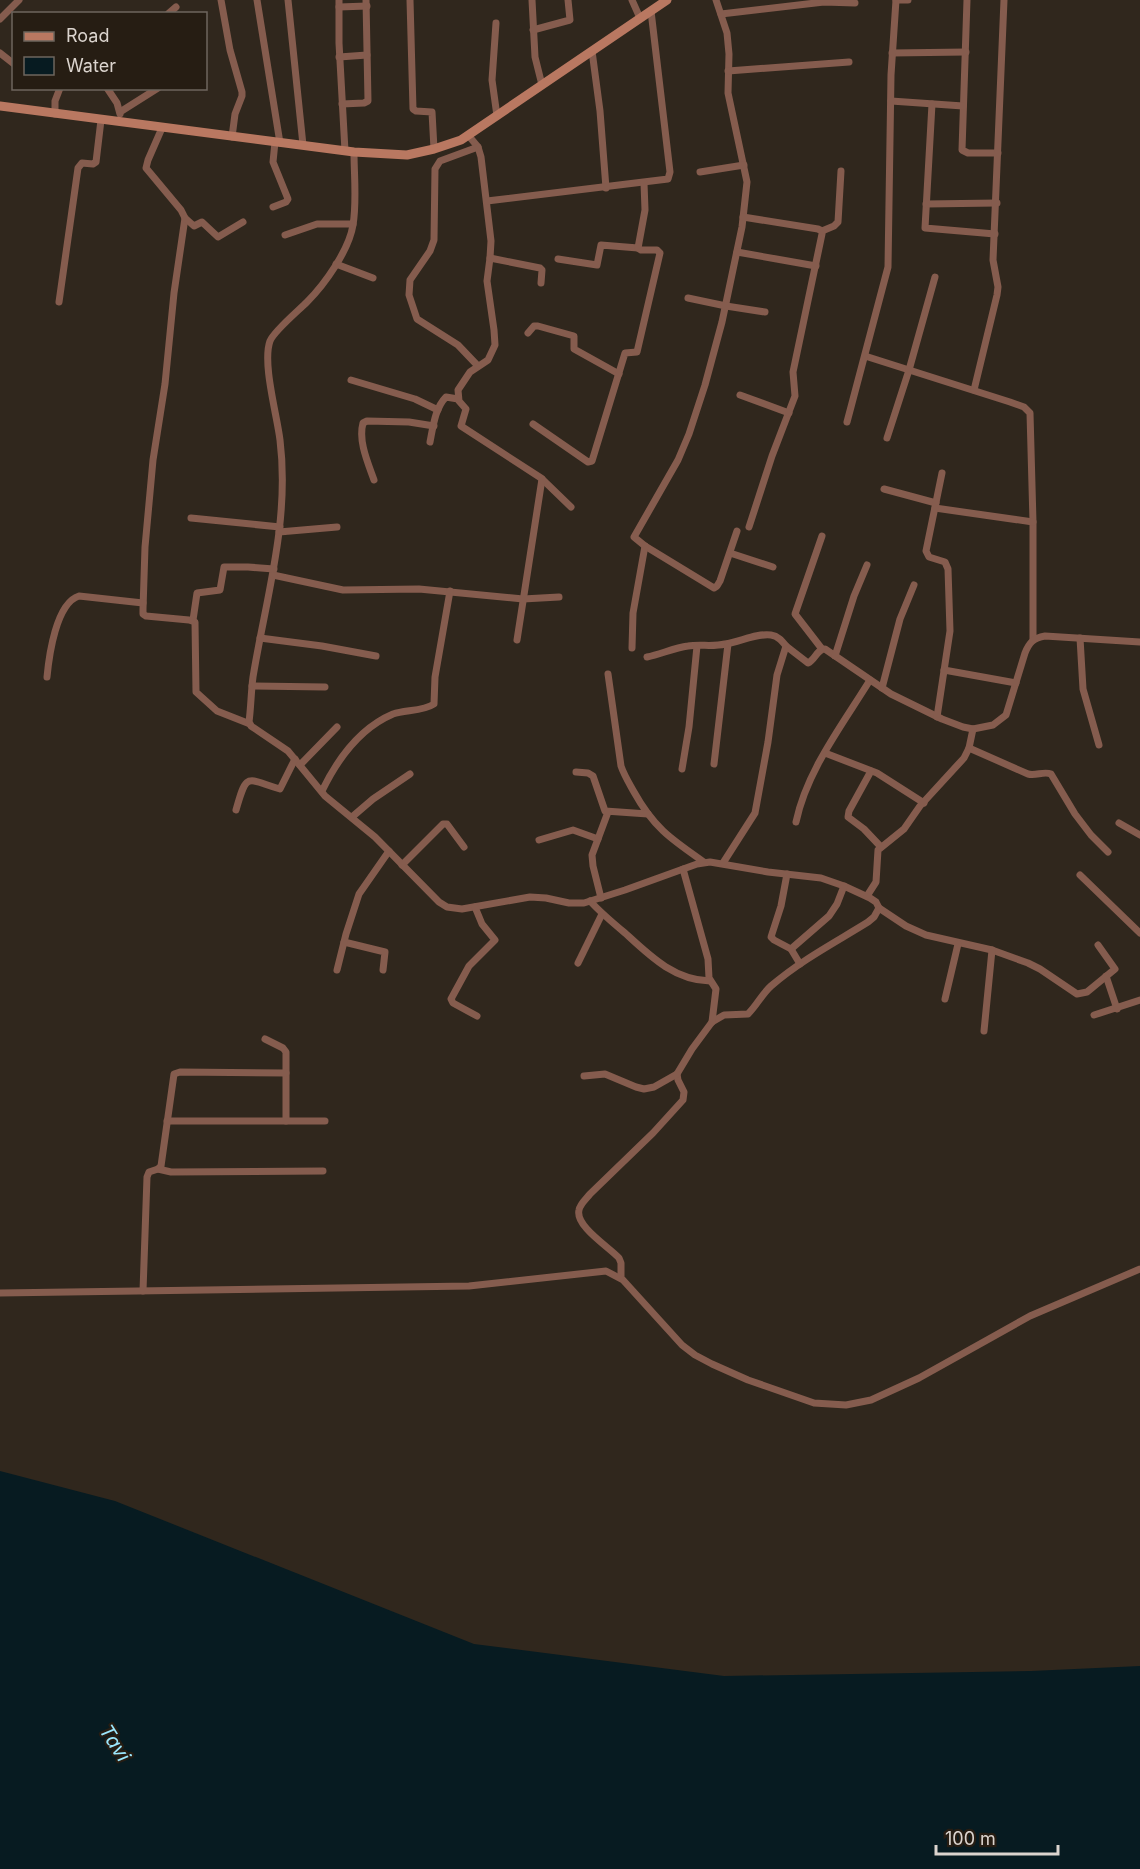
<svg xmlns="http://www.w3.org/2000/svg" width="1140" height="1869" font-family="Inter,sans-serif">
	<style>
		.water { fill: #071b21 }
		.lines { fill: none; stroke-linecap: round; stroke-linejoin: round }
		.street { stroke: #855c4e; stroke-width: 7 }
		.secondary { stroke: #b97861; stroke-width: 9 }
		.labels { text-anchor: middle; stroke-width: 4.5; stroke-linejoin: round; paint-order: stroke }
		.water-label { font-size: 20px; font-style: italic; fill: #9be7fd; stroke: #261d13 }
	</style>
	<rect width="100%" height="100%" fill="#30271d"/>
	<polygon class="water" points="0,1471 115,1501 474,1644 724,1676 1031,1671 1140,1666 1140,1869 0,1869"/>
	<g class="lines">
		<g class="street">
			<polyline points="221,0 230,50 242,92 242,96 235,114 232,137"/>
			<polyline points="257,0 280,143"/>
			<polyline points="288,0 303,145"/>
			<polyline points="339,0 339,43 345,151"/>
			<polyline points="410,0 413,109 416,111 432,112 434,149"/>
			<polyline points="532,0 535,57 542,85"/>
			<polyline points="632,0 640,18"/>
			<polyline points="716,0 727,33 729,54 728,93 747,182 742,227 722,322 705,385 689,434 678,460 634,537 645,546 714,588 717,586 720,581 737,531"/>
			<polyline points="896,0 908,0"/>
			<polyline points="967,0 962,150 968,153 998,153"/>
			<polyline points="339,7 367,6"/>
			<polyline points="168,14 176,7"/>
			<polyline points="721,14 824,2 855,3"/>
			<polyline points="0,19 19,0"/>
			<polyline points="496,23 492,80 497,116"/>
			<polyline points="533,30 570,20 568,0"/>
			<polyline points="592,51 600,111 606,188"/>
			<polyline points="0,53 14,64"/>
			<polyline points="892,53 966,52"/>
			<polyline points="339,57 367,55"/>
			<polyline points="728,71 849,62"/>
			<polyline points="107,88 117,103 120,114"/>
			<polyline points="891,101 963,106"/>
			<polyline points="342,104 364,103 368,101 366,0"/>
			<polyline points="932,104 925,228 995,234"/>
			<polyline points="120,112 158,88"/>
			<polyline points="55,114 55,101 60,88"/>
			<polyline points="162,128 148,160 146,168 181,210 185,218 174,293 165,384 153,460 145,547 143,609 143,614 146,616 189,620 195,622 196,692 217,711 250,724"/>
			<polyline points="468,135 478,147 481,157 491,241 490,258 487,281 494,330 495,345 488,360 470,372 458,390 459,401 466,409 461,426 541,478 571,507"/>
			<path d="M354 152C354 176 357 201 353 225 349 250 325 284 307 302 298 311 274 331 270 341 262 363 277 415 280 440 290 521 266 598 253 677 251 692 251 707 249 722L251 726 288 751 325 796 375 837 439 902 447 907 462 909 530 897 546 898 569 903H584L625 890 697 864 710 862 768 872 821 878 844 886 870 898 876 902 879 908 874 917 868 922C836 942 801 960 771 986 762 994 757 1005 748 1014L724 1015 712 1022 692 1049 677 1074 678 1080 684 1092 683 1100 653 1133 590 1194C586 1199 580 1204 579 1210 575 1226 609 1247 619 1258L621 1263V1278"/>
			<polyline points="700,172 744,165"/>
			<polyline points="487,201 668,179 670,172 651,11"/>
			<polyline points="926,204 997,203"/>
			<polyline points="273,207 286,202 288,199 273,162 275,142"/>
			<polyline points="743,217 818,229 822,231 822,234 793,372 795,396 772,456 749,527"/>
			<polyline points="185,218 194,226 202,222 218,237 243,222"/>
			<polyline points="822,231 834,226 838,222 841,171"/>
			<polyline points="285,235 317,224 353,224"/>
			<polyline points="737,252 816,266"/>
			<polyline points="490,258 540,268 542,270 541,283"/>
			<polyline points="558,259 597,265 601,245 638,248"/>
			<polyline points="336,264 373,278"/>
			<polyline points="688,298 726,306 765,312"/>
			<polyline points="59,302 78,168 82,163 93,164 96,162 101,120"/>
			<polyline points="528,333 534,326 538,326 574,336 574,349 619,374"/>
			<polyline points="865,356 1010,402 1024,407 1030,413 1033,522 1033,640"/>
			<polyline points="478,366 458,345 417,319 409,295 410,280 430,251 434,240 435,169 440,161 478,147"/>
			<polyline points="351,380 415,399 438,410"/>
			<polyline points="974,390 997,295 998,287 993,260 1004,0"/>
			<polyline points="740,395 789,413"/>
			<polyline points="847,422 888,267 891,75 896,0"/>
			<polyline points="533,424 588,462 592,461 625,353 637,352 660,253 657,250 641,250 638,248 645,210 644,183"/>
			<polyline points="887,438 909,370 935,277"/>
			<path d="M430 442C433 427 435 408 446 397L458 399"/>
			<path d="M374 480C368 463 358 441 363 423L367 421 409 422 434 426"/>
			<polyline points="884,489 936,503"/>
			<polyline points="935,508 1033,522"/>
			<polyline points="191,518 280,527"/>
			<polyline points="279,532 337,527"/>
			<polyline points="730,553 773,567"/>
			<polyline points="273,575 343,590 419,589 523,599 559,597"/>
			<polyline points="193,620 197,593 220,590 224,567 248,567 274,569"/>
			<polyline points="260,638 322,646 376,656"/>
			<polyline points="1080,638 1083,689 1099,745"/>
			<polyline points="517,640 542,479"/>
			<path d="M786 646 808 663C815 660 817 649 825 649L891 694 942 719 963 727 973 729 993 725 1006 715 1025 653C1029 643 1033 638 1045 636L1140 642"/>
			<polyline points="632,648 633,613 645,546"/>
			<polyline points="822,649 795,614 822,536"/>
			<polyline points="835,656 854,596 867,565"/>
			<path d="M647 657C661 654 674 648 688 646 700 644 713 647 725 644 740 642 756 633 771 635 778 636 782 641 786 646L777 675 768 742 755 813 723 863"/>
			<polyline points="944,670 1016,683"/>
			<path d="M608 674 621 766C624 775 629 783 634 792 654 828 671 839 704 862"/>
			<path d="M47 677C49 656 56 603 79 596L143 603"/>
			<polyline points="252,686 325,687"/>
			<polyline points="882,688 900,619 914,585"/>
			<polyline points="937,717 950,631 948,569 945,562 929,557 926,551 942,473"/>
			<path d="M969 748 1028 774C1036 776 1044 771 1051 774L1075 814 1091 835 1108 852"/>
			<polyline points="825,753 877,773 924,803"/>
			<polyline points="714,764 728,644"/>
			<polyline points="300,765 337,727"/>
			<polyline points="682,769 689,727 697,646"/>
			<polyline points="871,771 849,811 848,817 864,829 881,847"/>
			<polyline points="576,772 588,773 593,776 605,811 648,814"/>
			<path d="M322 791C337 760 360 728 393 714 405 710 424 711 434 704L435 677 450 591"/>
			<path d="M236 810C247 771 246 779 280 789L295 759"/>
			<polyline points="352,817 373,799 410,774"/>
			<path d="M796 822C807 770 843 724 870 680"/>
			<polyline points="1119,823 1140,835"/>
			<polyline points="539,840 573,830 598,839"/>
			<polyline points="402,865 443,824 447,824 464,847"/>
			<polyline points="683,869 708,959 709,978 716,989 712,1022"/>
			<polyline points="787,874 781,906 771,937 774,940 791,949 800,964"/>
			<polyline points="1080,875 1140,933"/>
			<polyline points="867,896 876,882 878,850 904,829 920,806 964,758 969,748 973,729"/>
			<polyline points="601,898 593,866 592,855 608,812"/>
			<path d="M590 901C601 913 613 923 625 933 650 956 674 980 710 981"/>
			<polyline points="475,907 482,924 495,940 469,966 451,999 453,1003 477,1016"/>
			<polyline points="879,908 906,926 926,935 992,950 1028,963 1040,969 1077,994 1087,992 1115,969 1098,945"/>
			<polyline points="344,942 385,952 383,970"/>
			<polyline points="791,949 829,916 837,904 844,886"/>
			<polyline points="578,963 602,914"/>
			<polyline points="337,970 346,934 359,894 389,851"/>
			<polyline points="1106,976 1117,1009"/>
			<polyline points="945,999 958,944"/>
			<polyline points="1094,1015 1140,1000"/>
			<polyline points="984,1031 992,950"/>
			<polyline points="265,1039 283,1048 286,1052 286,1121"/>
			<polyline points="584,1076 605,1074 636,1087 644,1089 654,1087 677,1074"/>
			<polyline points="167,1121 325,1121"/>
			<polyline points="158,1169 171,1172 323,1171"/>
			<polyline points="143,1291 147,1177 149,1172 158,1169 161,1166 174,1074 180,1072 286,1073"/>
			<polyline points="0,1293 469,1286 606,1271 623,1280 682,1345 695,1355 712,1364 748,1380 814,1403 846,1405 871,1400 919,1378 1030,1316 1140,1269"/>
		</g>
		<polyline class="secondary" points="0,106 354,152 407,155 434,149 461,140 667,0"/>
	</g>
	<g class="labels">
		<g class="water-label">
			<text transform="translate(115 1743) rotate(58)" y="7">Tavi</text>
		</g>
	</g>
	<rect x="12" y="12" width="195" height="78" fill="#261d13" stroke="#6e665e" stroke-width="1.5"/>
	<rect x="24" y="32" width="30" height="9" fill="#b97861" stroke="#6e665e" stroke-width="1.5"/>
	<text x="66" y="42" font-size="18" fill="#dbd4ce">Road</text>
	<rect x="24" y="57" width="30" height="18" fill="#071b21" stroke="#6e665e" stroke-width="1.5"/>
	<text x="66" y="72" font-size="18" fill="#dbd4ce">Water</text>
	<path d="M936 1845v9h122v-9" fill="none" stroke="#dbd4ce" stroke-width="3"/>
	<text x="945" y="1845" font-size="18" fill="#dbd4ce" stroke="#261d13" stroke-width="4.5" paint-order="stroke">100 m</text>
</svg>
